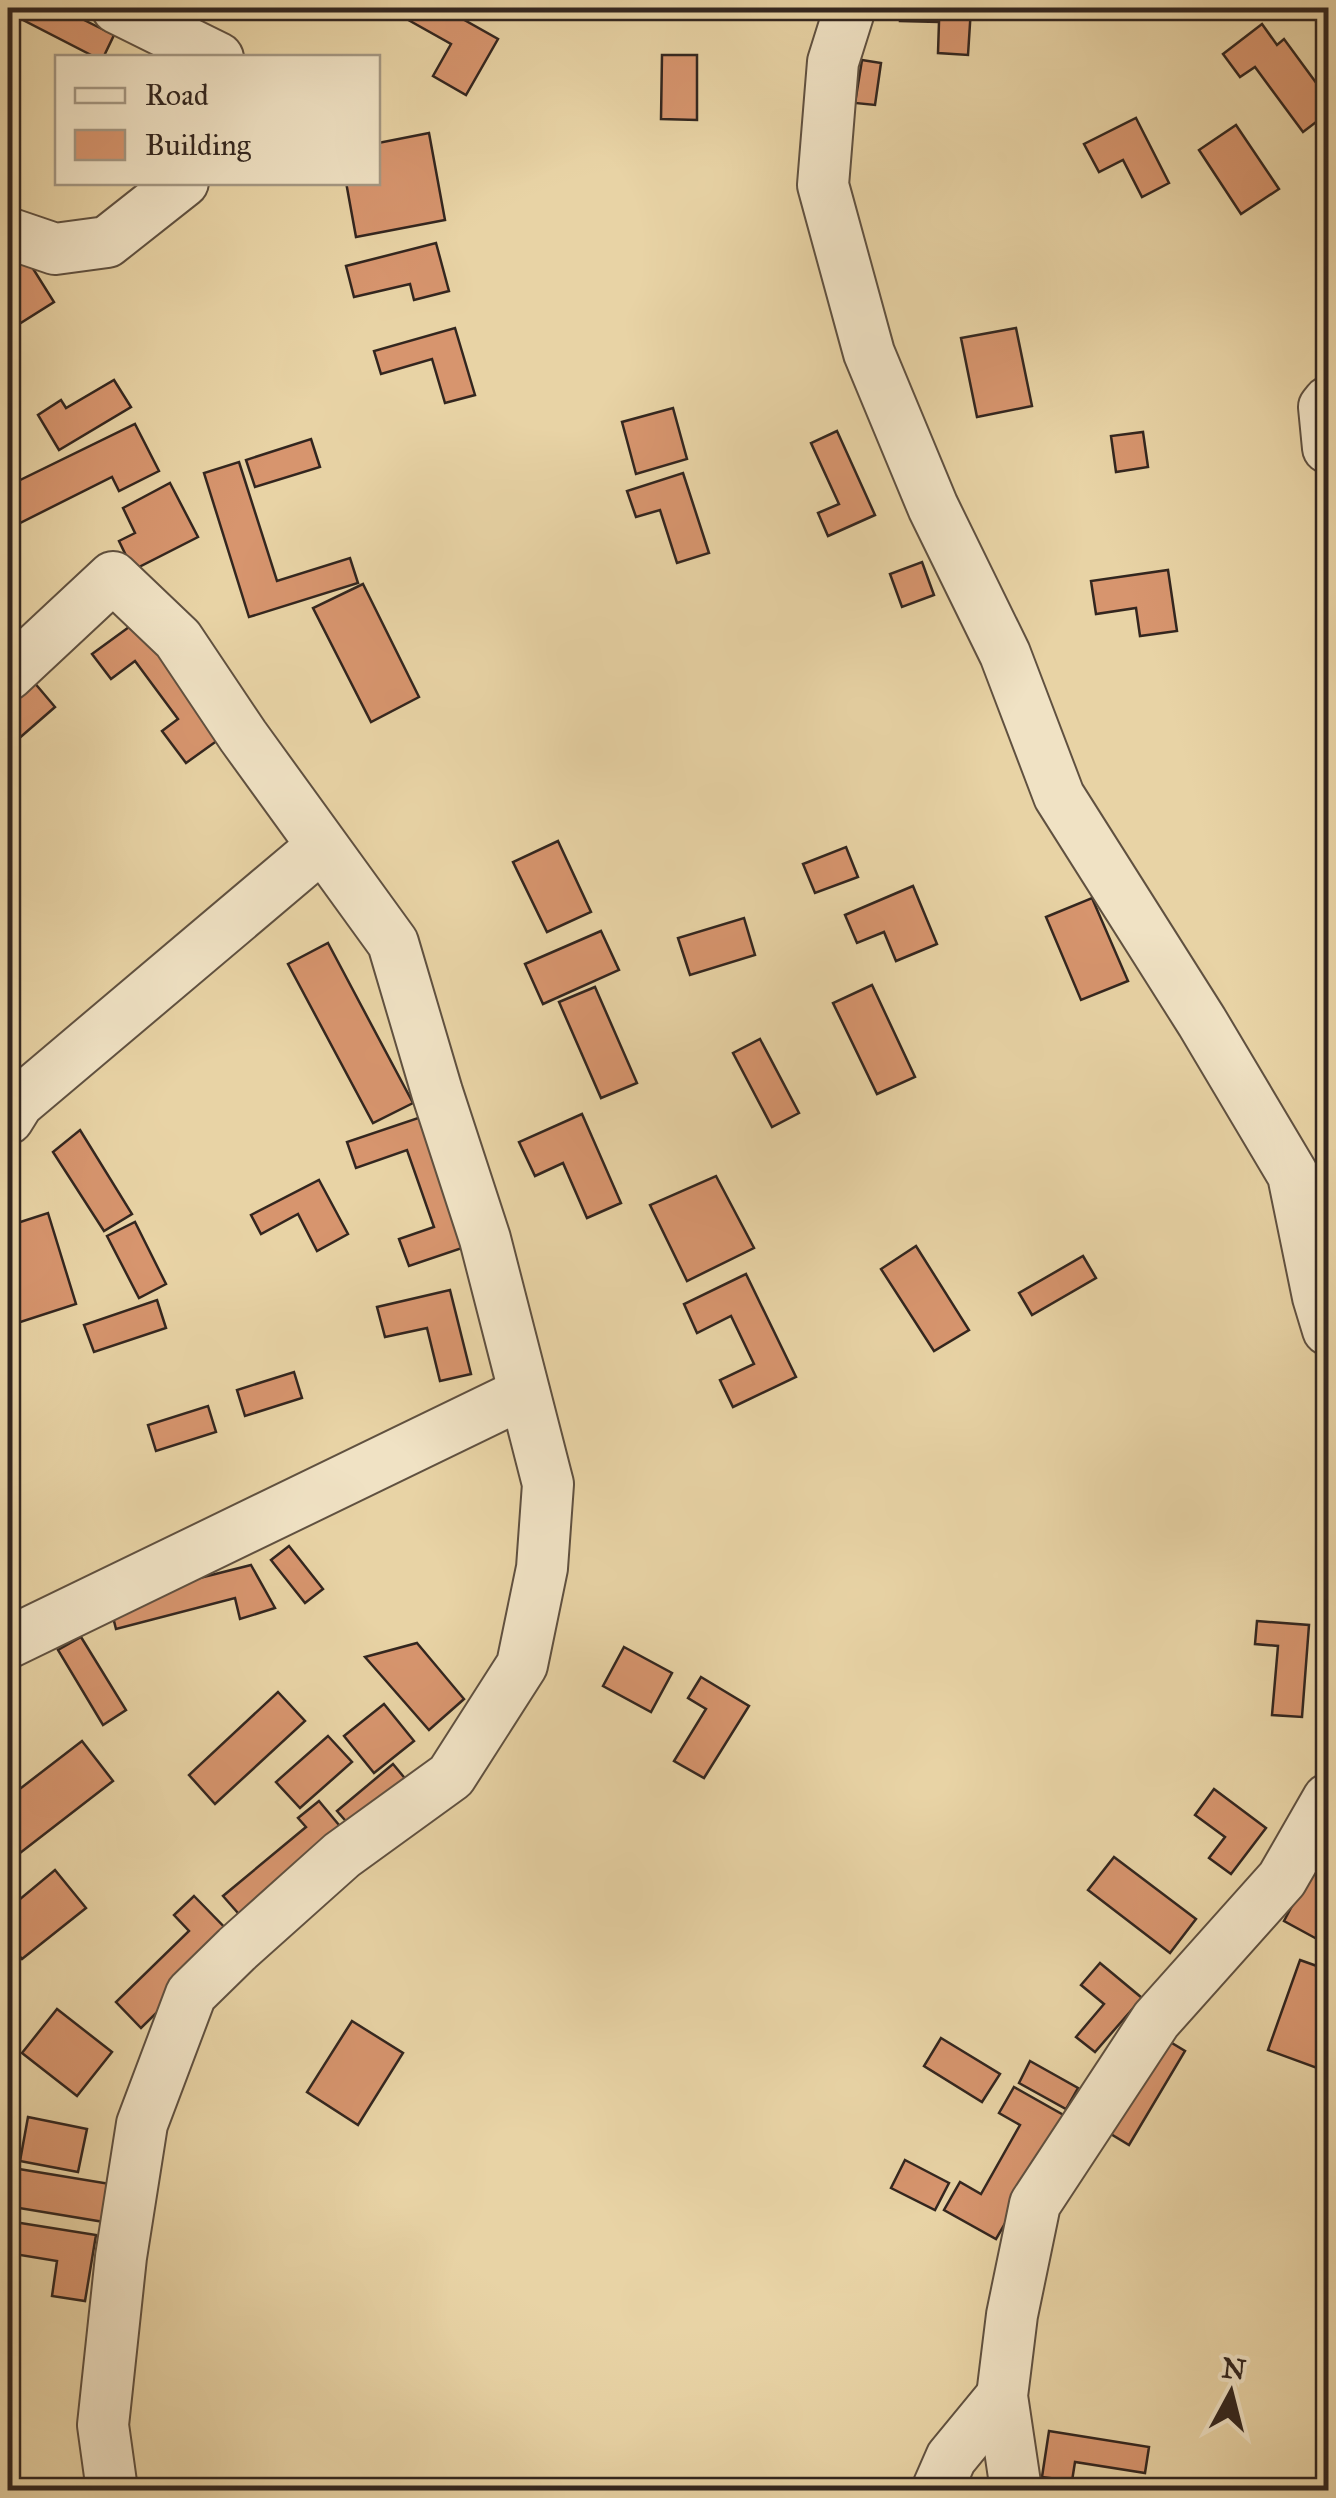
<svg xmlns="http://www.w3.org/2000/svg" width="1336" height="2498" font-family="'IM FELL Great Primer',serif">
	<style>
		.building { fill: #d7956e; stroke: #33261f; stroke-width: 2.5 }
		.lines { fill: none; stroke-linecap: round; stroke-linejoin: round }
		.street-casing { stroke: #605140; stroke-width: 54 }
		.street { stroke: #f0e2c4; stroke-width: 50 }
	</style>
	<rect width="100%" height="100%" fill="#e8d3a5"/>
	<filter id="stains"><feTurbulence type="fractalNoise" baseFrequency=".002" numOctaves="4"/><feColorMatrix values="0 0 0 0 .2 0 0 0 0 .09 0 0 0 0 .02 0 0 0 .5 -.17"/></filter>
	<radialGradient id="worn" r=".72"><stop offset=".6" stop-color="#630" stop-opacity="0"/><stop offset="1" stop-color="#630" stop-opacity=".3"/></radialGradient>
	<g class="building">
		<polygon points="8,8 60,8 114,35 103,58 97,58 15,16 8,30"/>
		<polygon points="387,8 443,8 498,39 466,95 433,76 451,44"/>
		<polygon points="901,8 971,8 968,55 938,53 939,22 900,21"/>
		<polygon points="1262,24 1277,45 1284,39 1328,99 1328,113 1303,132 1255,67 1240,77 1223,54"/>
		<polygon points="662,55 697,55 697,120 661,119"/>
		<polygon points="862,60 881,63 875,105 855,103"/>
		<polygon points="1136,118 1169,183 1142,197 1123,160 1099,172 1084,144"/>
		<polygon points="1236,125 1279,189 1241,214 1199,150"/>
		<polygon points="429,133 445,220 356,237 346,182 378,182 378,143"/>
		<polygon points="436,243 449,291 414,300 410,284 354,297 346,266"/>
		<polygon points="27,259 54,302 8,331 8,271"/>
		<polygon points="455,328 475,395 445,403 432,359 381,374 374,351"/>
		<polygon points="1016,328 1032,406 977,417 961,338"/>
		<polygon points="114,380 131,407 59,450 38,415 61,400 66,408"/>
		<polygon points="673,408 687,459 636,474 622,422"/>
		<polygon points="135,424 159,471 119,491 112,477 16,525 8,508 8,486"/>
		<polygon points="837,431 875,515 828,536 818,513 839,504 811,443"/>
		<polygon points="1143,432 1148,467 1116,472 1111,436"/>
		<polygon points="311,439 320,467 255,487 246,460"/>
		<polygon points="239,462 277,581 350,558 358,583 249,617 204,473"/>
		<polygon points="683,473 709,553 677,563 660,510 636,517 627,491"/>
		<polygon points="170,483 198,537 133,570 119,541 135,533 123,508"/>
		<polygon points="922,562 934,595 902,607 890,574"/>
		<polygon points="1168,570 1177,631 1140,636 1136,608 1096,614 1091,581"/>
		<polygon points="363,584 419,697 371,722 313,608"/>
		<polygon points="140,619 225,735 186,763 162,731 178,719 135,661 111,679 92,654"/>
		<polygon points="33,681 55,707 8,748 8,702"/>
		<polygon points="558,841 591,912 547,932 513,862"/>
		<polygon points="846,847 858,877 815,893 803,864"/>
		<polygon points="913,886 937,944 896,961 884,932 857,943 845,915"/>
		<polygon points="1092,898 1128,981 1081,1000 1046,917"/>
		<polygon points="744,918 755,955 690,975 678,938"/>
		<polygon points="601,931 619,970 543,1004 525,964"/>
		<polygon points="328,943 413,1103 373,1123 288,964"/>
		<polygon points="872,985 915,1077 877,1094 833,1003"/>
		<polygon points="595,987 637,1083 601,1098 559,1002"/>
		<polygon points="760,1039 799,1113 772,1127 733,1053"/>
		<polygon points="582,1114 621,1203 587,1218 563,1163 535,1176 519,1142"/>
		<polygon points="424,1116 468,1246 409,1266 399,1239 434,1227 407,1150 356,1168 347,1142"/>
		<polygon points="80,1130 132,1214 104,1231 53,1152"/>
		<polygon points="716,1176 754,1248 687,1281 650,1205"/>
		<polygon points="319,1180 348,1234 317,1251 298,1214 261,1234 251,1215"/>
		<polygon points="48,1213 76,1304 8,1326 8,1226"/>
		<polygon points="135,1222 166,1284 139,1298 107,1236"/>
		<polygon points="916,1246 969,1330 934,1351 881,1269"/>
		<polygon points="1083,1256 1096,1278 1032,1315 1019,1293"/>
		<polygon points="746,1274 796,1377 733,1407 720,1380 754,1364 731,1316 697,1333 684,1304"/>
		<polygon points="450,1290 471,1374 440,1381 427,1328 385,1337 377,1307"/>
		<polygon points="157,1300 166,1328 94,1352 84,1325"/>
		<polygon points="294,1372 302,1398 245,1416 237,1390"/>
		<polygon points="208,1406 216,1432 156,1451 148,1425"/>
		<polygon points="289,1546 323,1589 305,1603 271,1560"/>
		<polygon points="251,1565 275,1608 240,1619 235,1598 116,1629 109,1601"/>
		<polygon points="1257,1621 1309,1625 1302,1717 1272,1715 1278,1646 1255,1644"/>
		<polygon points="81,1637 126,1710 103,1725 58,1650"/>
		<polygon points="417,1643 464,1699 429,1730 365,1657"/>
		<polygon points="624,1647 672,1673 651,1712 603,1686"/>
		<polygon points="701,1677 749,1706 704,1778 674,1761 706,1709 688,1698"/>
		<polygon points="278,1692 305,1721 215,1804 189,1775"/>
		<polygon points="384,1704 414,1741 374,1773 344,1736"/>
		<polygon points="328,1736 352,1762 300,1808 276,1782"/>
		<polygon points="82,1741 113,1781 20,1853 8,1837 8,1798"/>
		<polygon points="393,1764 413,1788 357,1834 337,1811"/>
		<polygon points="1214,1789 1266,1828 1231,1874 1209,1858 1225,1837 1195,1815"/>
		<polygon points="319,1801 349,1837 245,1921 223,1896 306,1827 298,1818"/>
		<polygon points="1328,1838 1328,1945 1284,1921"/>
		<polygon points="1114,1857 1196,1919 1170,1953 1088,1890"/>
		<polygon points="55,1870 86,1908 22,1959 8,1942 8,1909"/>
		<polygon points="194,1896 234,1937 141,2028 116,2002 189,1931 174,1915"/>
		<polygon points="1300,1960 1328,1970 1328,2072 1268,2050"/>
		<polygon points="1100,1963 1142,1998 1095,2052 1076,2037 1104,2004 1081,1985"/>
		<polygon points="57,2009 112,2052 77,2096 22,2053"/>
		<polygon points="352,2021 403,2053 358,2125 307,2092"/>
		<polygon points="1157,2034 1185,2051 1129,2145 1101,2128"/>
		<polygon points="941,2038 1000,2074 982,2102 924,2066"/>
		<polygon points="1030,2061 1078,2088 1066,2109 1019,2083"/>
		<polygon points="1014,2087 1067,2117 996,2239 944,2210 960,2182 981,2194 1020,2125 999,2113"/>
		<polygon points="28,2117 87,2129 78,2172 20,2161"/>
		<polygon points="905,2160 949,2183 935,2210 891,2188"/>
		<polygon points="19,2169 110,2184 104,2222 13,2207"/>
		<polygon points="8,2221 96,2235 85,2301 52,2296 57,2261 8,2253"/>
		<polygon points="1049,2431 1149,2447 1145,2473 1075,2462 1072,2481 1042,2477"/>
		<rect x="50" y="2485" width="31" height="5"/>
	</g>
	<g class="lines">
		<g class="street-casing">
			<g id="street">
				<polyline points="117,8 218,58"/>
				<polyline points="850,8 833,62 823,185 869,353 933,507 1005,654 1059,796 1202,1022 1293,1175 1318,1297 1328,1330"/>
				<polyline points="8,233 55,249 107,242 183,182"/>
				<polyline points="1328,402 1324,407 1328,448"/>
				<polyline points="8,675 113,577 178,639 243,736 393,943 437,1092 485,1239 548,1484 542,1568 522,1665 451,1776 342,1855 237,1949 191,1994 142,2124 121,2257 103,2425 112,2490"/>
				<polyline points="8,1119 18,1103 321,847"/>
				<polyline points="8,1643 524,1393"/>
				<polyline points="937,2490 951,2458 1002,2396"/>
				<polyline points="1016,2490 1002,2396 1012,2315 1035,2204 1156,2020 1282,1879 1328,1799"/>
			</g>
		</g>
		<use href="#street" class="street"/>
	</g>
	<rect width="1336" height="2498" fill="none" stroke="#e8d3a5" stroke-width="40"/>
	<rect x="10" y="10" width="1316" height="2478" fill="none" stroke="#33261f" stroke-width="5"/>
	<rect x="20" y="20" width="1296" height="2458" fill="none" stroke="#33261f" stroke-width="2.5"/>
	<rect x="55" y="55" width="325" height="130" fill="#f0e2c4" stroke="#a49782" stroke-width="2.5"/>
	<rect x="75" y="88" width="50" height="15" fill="#f0e2c4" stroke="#a49782" stroke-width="2.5"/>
	<text x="145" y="105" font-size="30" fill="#33261f">Road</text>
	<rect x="75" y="130" width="50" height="30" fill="#d7956e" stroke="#a49782" stroke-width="2.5"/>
	<text x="145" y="155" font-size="30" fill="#33261f">Building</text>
	<g transform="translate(1231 2393) rotate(7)" stroke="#f0e2c4" stroke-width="8" paint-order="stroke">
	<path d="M0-8L18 38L0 25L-18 38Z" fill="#33261f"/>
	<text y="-15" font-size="28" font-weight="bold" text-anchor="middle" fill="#33261f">N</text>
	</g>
	<rect width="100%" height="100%" filter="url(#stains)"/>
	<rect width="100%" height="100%" fill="url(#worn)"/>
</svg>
